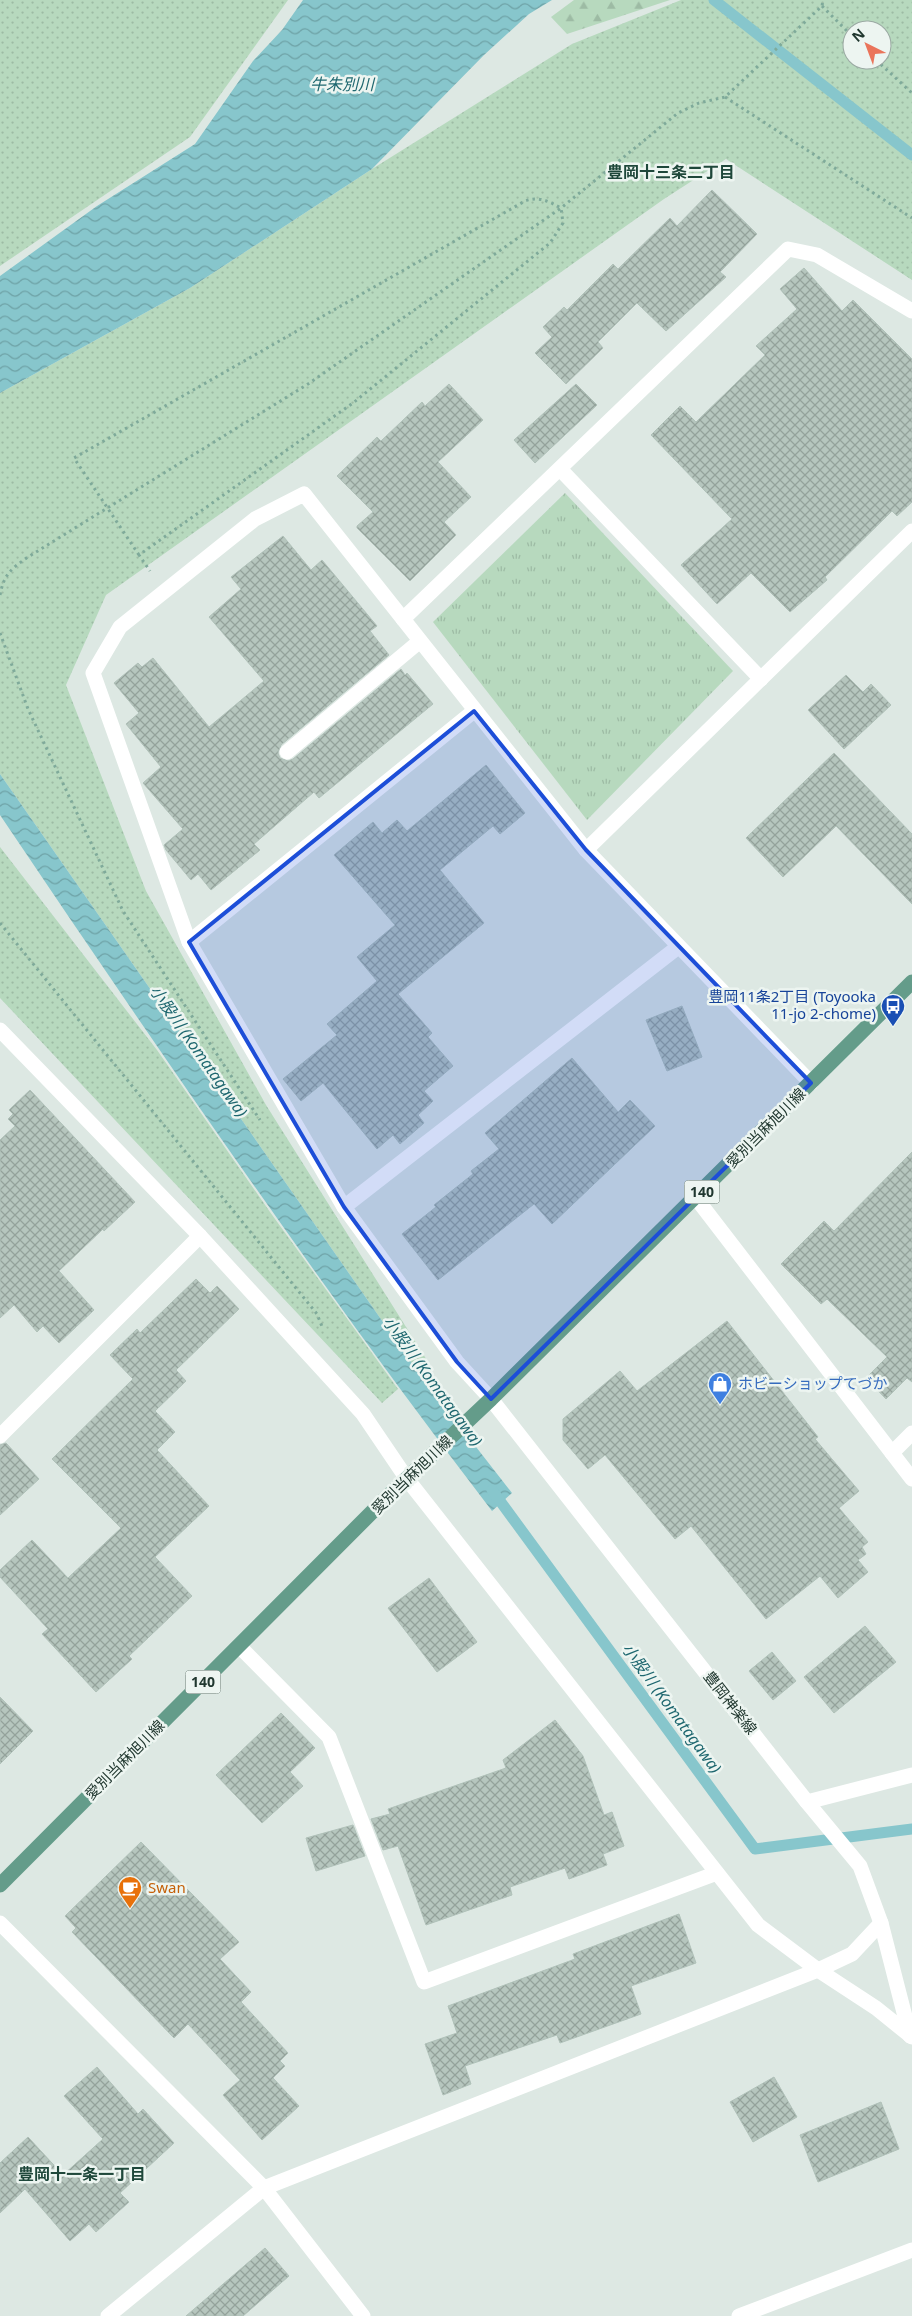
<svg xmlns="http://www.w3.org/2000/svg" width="912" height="2316" font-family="'Noto Sans','Noto Sans JP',sans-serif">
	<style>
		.grass { fill: url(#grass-dots); fill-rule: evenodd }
		.forest { fill: url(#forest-firs) }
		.park { fill: url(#park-tufts) }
		.water { fill: url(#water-waves) }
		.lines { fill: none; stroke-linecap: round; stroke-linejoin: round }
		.stream { stroke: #87c6cc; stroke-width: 11 }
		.building { fill: url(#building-cross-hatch); stroke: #b0c1b9 }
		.path { stroke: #7faa9a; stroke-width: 3; stroke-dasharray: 2.5 4; stroke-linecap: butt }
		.lane { stroke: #fff; stroke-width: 15 }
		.street { stroke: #fff; stroke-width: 15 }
		.secondary { stroke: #fff; stroke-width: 15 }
		.primary { stroke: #649c8a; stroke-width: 15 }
		.marked { fill: #1d4ed8; fill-opacity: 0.2; stroke: #1d4ed8; stroke-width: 4; stroke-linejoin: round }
		.labels { text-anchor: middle; stroke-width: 5; stroke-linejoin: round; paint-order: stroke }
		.shield { fill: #edf5f1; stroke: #5e7069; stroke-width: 1 }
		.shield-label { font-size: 14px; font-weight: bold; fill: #20372f }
		.transit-label { font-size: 15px; fill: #164399; stroke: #edf5f1; text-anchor: end }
		.street-label { font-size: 15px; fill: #20372f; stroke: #edf5f1 }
		.shop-label { font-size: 15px; fill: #366cbe; stroke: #edf5f1; text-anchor: start }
		.food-label { font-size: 15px; fill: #c56008; stroke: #edf5f1; text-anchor: start }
		.water-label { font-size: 16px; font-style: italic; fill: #1e676f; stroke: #edf5f1 }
		.neighbourhood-label { font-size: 16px; font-weight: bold; fill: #1e473a; stroke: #edf5f1 }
	</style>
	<defs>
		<pattern id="grass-dots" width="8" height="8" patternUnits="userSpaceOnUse" patternTransform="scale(1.25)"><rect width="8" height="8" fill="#b7d9be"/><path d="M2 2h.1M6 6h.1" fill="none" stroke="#9dbba4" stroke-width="1.8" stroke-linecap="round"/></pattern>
		<pattern id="forest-firs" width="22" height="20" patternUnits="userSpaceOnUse" patternTransform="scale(1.25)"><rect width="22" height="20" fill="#b7d9be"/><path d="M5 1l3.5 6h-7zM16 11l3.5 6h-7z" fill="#9dbba4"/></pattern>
		<pattern id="park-tufts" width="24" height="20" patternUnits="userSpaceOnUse" patternTransform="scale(1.25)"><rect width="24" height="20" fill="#b7d9be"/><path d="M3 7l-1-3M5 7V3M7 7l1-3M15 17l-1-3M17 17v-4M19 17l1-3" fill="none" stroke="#9dbba4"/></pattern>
		<pattern id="water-waves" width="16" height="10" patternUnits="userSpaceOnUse" patternTransform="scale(1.25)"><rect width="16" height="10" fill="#87c6cc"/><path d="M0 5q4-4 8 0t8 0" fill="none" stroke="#6ea2a6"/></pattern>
		<pattern id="building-cross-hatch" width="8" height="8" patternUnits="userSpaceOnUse" patternTransform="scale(1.25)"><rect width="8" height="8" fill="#b6c6be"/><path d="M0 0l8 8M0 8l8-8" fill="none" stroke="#94a29b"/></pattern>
	</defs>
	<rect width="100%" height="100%" fill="#dde8e3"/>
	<g class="grass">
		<polygon points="0,0 288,0 190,137 0,266"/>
		<path d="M681 0H912V280L726 159 664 199 106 595 66 685 146 891 266 1105 430 1365 420 1375 0 774V393L190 288 372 169 572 44ZM852 30H882V60H852Z"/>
		<polygon points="0,847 157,1050 270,1212 398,1389 382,1403 0,998"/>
	</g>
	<polygon class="forest" points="574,0 670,0 567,34 551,17"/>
	<polygon class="park" points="565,493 733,671 587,820 433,622"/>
	<g class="water">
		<polygon points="303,0 552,0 529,14 484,55 372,169 190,288 0,393 0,276 97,206 195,144 253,61 282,30"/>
		<path d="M0 774 420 1375 512 1493 492 1511C319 1285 159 1051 0 815Z"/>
	</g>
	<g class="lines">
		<g class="stream">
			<polyline points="714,0 912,155"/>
			<polyline points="492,1490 755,1849 912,1829"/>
		</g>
	</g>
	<g class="building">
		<polygon points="712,190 757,234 720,272 726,277 666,331 637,303 598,342 603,348 566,384 535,353 552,337 543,327 564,307 567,310 613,264 618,269 670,218 677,226"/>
		<polygon points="804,268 842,311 853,300 912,359 912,502 897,516 892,511 825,577 827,580 790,612 751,573 717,604 681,565 732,519 651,435 680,406 696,422 765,355 756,346 797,309 780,289"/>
		<polygon points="449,384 483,420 438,462 471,497 444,522 456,535 410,581 357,528 357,526 373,512 337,476 377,437 381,441 422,402 425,406"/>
		<polygon points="576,384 597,405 535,463 514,440"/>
		<polygon points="283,536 311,570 322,560 377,626 370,631 389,655 281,745 278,753 280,758 288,761 293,759 401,669 405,675 407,673 433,704 319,798 314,792 254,844 260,850 211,890 198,874 191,880 166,850 164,845 183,829 143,783 161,767 126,724 139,713 114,683 138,663 142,667 153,658 209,727 264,681 209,617 241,589 231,577"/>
		<polygon points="846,675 863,692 871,684 891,705 844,749 808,710"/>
		<polygon points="834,753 912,834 912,904 836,826 783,877 746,838"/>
		<polygon points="486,765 525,813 500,834 493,826 440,870 484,923 398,994 432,1033 428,1037 453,1066 424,1091 433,1101 418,1115 424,1123 400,1144 393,1135 377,1149 323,1083 301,1101 283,1079 337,1035 327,1024 377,981 357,957 395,925 334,855 373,822 382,833 397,820 407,831"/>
		<polygon points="682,1006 702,1057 667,1071 646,1020"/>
		<polygon points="572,1058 618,1112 630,1100 655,1126 552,1224 534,1204 438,1280 402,1234 436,1207 434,1205 473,1174 471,1171 499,1149 485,1133"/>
		<polygon points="30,1090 135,1202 104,1231 103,1229 59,1271 94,1310 59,1343 43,1326 37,1332 14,1305 0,1318 0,1140 15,1126 8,1119 13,1114 9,1110"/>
		<polygon points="912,1152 912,1382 907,1378 886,1399 866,1378 887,1357 827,1299 821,1304 781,1264 824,1221 834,1231"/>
		<polygon points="196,1279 210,1293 217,1286 239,1309 176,1370 186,1381 155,1411 175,1432 157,1450 209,1506 155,1557 192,1596 129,1656 132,1659 96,1692 42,1634 48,1629 0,1577 0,1570 32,1540 68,1578 121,1528 52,1459 133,1379 110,1355 137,1329 140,1333"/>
		<polygon points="727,1321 818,1437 815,1439 859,1491 839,1508 868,1542 862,1547 866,1554 858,1560 868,1572 838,1598 820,1576 766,1619 691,1526 675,1539 605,1455 588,1469 563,1440 563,1419 620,1371 637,1391"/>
		<polygon points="6,1443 39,1479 0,1515 0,1445"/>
		<polygon points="429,1578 477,1642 437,1672 388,1608"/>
		<polygon points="865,1626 896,1662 834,1713 804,1677"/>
		<polygon points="772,1652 796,1681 773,1700 749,1671"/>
		<polygon points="0,1697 33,1731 0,1764"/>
		<polygon points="281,1713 315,1748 290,1772 303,1786 262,1823 216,1775"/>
		<polygon points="555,1720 583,1756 604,1815 612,1812 624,1846 603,1854 607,1865 569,1879 565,1868 510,1887 512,1895 426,1925 398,1846 383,1850 371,1819 390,1814 388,1809 506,1768 503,1760"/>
		<polygon points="353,1825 365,1856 316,1871 306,1838"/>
		<polygon points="141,1842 239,1942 220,1959 251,1992 241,2002 288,2053 280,2061 285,2066 273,2078 299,2106 262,2140 223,2095 240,2080 188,2024 174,2038 72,1932 76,1928 65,1916"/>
		<polygon points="679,1914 696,1963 631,1986 641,2014 560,2043 557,2035 465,2066 471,2084 443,2095 425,2044 457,2033 448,2006 575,1959 573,1954"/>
		<polygon points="97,2067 138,2114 143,2109 174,2143 120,2193 129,2202 96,2232 89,2224 70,2241 25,2189 0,2213 0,2163 28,2137 63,2175 103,2139 64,2096"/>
		<polygon points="774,2077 797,2117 753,2142 730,2102"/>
		<polygon points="881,2102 899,2149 818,2182 800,2135"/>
		<polygon points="265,2248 289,2276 243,2316 186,2316"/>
	</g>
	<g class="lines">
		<g class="path">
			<polyline points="822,6 852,36"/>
			<polyline points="876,60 912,93"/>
			<polyline points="725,97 912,218"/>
			<path d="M139 555 74 458 525 201C539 196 548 201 561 208L563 223 550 243 353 403 139 555 150 571"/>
			<path d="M0 595C4 574 11 569 28 557L308 384 561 208 678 113 699 103 725 97 822 6 823 0"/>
			<polyline points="0,633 28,709 123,911 260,1120"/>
			<polyline points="0,923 317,1314 323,1329"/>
		</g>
		<polyline class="lane" points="287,752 420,641"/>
		<g class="street">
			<polyline points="560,469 761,679"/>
			<polyline points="403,619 788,249 817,255 912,311"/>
			<polyline points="586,850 912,531"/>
			<polyline points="189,942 474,711"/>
			<polyline points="0,1030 200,1236 363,1414 407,1479"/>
			<polyline points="696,1198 912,1479"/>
			<polyline points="344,1207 678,947"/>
			<polyline points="491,1399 457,1362 344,1207 189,942 93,673 120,627 255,519 304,494 586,850 811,1083"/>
			<polyline points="0,1436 200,1236"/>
			<polyline points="892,1453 912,1433"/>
			<polyline points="239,1646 329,1737 424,1982 717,1873"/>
			<polyline points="807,1802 912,1775"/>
			<polyline points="0,1923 264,2188 363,2316"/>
			<polyline points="108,2316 264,2188 818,1970 852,1954 881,1923"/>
			<polyline points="739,2316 912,2250"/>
		</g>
		<g class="secondary">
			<polyline points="491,1399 807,1802 860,1866 881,1923 910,2036"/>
			<polyline points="407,1479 758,1925 818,1970 876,2008 912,2037"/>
		</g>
		<polyline class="primary" points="0,1885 385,1499 491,1399 912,982"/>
	</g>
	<path class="marked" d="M474 711 586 850 811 1083 491 1399 457 1362 344 1207 189 942Z"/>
	<defs>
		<g id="bus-pin" transform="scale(1.25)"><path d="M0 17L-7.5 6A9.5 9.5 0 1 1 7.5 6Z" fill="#1a4fb4" stroke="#edf5f1"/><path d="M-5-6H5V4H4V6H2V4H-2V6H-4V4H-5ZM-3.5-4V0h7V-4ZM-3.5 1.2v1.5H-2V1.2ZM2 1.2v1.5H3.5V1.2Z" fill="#fff"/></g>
		<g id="shop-pin" transform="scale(1.25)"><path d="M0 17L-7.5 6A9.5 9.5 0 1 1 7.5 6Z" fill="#3f7fe0" stroke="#edf5f1"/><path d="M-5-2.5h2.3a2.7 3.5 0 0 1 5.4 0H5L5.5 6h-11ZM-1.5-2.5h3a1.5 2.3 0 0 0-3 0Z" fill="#fff"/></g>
		<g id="cafe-pin" transform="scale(1.25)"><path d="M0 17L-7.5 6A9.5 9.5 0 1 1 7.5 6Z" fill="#e8710a" stroke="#edf5f1"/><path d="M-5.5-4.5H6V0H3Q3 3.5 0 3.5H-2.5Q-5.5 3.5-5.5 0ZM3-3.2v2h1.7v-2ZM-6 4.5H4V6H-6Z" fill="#fff"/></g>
	</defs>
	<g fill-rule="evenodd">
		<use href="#bus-pin" x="893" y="1006"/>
		<use href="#shop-pin" x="720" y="1384"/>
		<use href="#cafe-pin" x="130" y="1888"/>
	</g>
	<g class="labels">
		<g class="shield">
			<rect x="684.5" y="1180.5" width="35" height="23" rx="4"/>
			<rect x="185.5" y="1670.5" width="35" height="23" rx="4"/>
		</g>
		<g class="shield-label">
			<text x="702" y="1197">140</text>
			<text x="203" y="1687">140</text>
		</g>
		<g class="transit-label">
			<text x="876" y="1002">豊岡11条2丁目 (Toyooka<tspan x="876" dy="17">11-jo 2-chome)</tspan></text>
		</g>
		<g class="street-label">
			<text transform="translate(766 1128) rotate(-45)" y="5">愛別当麻旭川線</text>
			<text transform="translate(412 1475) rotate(-44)" y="5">愛別当麻旭川線</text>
			<text transform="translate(730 1703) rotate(52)" y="5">豊岡神楽線</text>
			<text transform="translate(125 1760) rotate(-45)" y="5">愛別当麻旭川線</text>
		</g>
		<g class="shop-label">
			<text x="738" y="1389">ホビーショップてづか</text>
		</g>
		<g class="food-label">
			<text x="148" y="1893">Swan</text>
		</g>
		<g class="water-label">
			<text x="342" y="90">牛朱別川</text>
			<text transform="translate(199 1051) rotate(55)" y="6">小股川 (Komatagawa)</text>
			<text transform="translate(433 1381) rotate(54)" y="6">小股川 (Komatagawa)</text>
			<text transform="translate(672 1708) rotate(54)" y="6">小股川 (Komatagawa)</text>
		</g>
		<g class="neighbourhood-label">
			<text x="671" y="178">豊岡十三条二丁目</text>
			<text x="82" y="2180">豊岡十一条一丁目</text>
		</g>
	</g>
	<g transform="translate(867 45) rotate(318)"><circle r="24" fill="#edf5f1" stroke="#9ba9a3"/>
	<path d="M0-4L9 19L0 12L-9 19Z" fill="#ea745a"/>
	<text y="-8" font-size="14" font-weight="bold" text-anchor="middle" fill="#20372f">N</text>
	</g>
</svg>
